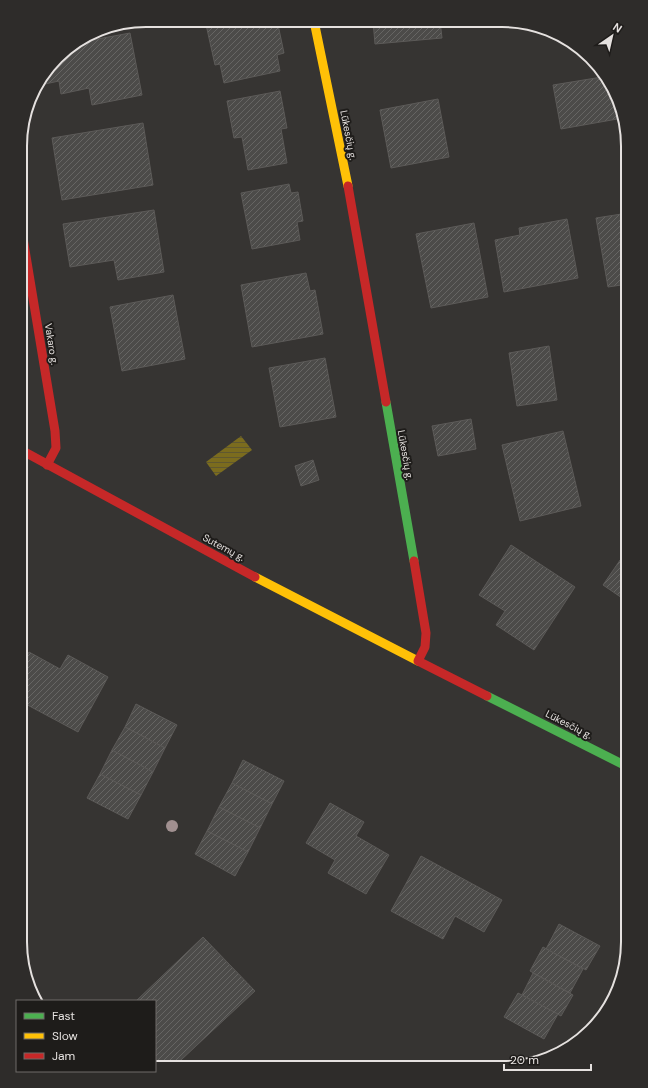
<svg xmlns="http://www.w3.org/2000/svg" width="648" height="1088" font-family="'DM Sans',sans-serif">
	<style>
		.water { fill: url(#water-rules) }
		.building { fill: url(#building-hatch); stroke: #5c5a58 }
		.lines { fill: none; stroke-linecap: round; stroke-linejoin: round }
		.fast { stroke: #4caf50; stroke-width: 9 }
		.slow { stroke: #ffc107; stroke-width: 9 }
		.jam { stroke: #c62828; stroke-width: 9 }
		.tree { fill: #a19090 }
		.labels { text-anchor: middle; stroke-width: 4; stroke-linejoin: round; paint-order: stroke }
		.street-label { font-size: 10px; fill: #e5e1df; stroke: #1e1c1a }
		.rim { fill: none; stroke: #e5e1df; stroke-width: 2 }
	</style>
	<defs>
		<pattern id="water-rules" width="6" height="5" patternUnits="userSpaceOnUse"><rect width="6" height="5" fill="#7b6c1e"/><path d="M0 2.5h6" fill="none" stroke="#605830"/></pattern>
		<pattern id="building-hatch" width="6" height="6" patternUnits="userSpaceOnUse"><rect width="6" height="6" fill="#4c4b49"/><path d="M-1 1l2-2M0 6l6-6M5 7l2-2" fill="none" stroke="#666563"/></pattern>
	</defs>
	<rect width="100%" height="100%" fill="#363432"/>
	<polygon class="water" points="241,436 252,450 216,476 206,462"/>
	<g class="building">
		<polygon points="205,20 277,20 284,53 277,55 280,71 224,83 220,64 215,65"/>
		<polygon points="373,21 440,21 442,38 375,44"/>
		<polygon points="130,33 142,95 92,105 89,88 61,94 59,81 45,84 44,76 63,51 76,43"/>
		<polygon points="602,77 619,98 623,118 561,129 553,85"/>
		<polygon points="280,91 287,128 281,129 287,163 248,170 242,137 234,138 227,101"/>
		<polygon points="438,99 449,157 391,168 380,110"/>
		<polygon points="143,123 153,185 62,200 52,138"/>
		<polygon points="289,184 291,193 298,192 303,221 297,222 300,240 252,249 241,193"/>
		<polygon points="154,210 164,272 118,280 114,260 70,267 63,224"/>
		<polygon points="628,213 628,284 608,287 596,218"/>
		<polygon points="567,219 578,278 504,292 495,240 520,235 519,228"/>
		<polygon points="474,223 488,297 431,308 416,234"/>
		<polygon points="306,273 310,291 315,290 323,334 252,347 241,285"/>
		<polygon points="173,295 185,359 122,371 110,307"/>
		<polygon points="549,346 557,400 517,406 509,353"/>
		<polygon points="325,358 336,417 280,427 269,368"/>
		<polygon points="471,419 476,449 438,456 432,426"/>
		<polygon points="563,431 581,506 520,521 502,445"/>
		<polygon points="313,460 319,480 301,486 295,466"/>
		<polygon points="511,545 575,587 534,650 496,625 505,611 479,595"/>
		<polygon points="627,550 628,589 622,598 603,585"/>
		<polygon points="29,652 60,669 68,655 108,677 78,732 20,701 20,669"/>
		<polygon points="136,704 177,725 165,748 125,727"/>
		<polygon points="125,727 165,748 153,772 112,750"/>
		<polygon points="112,750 153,772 141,795 100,774"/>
		<polygon points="243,760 284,781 272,804 232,783"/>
		<polygon points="100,774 141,795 128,819 87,798"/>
		<polygon points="232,783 272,804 260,828 219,807"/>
		<polygon points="330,803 364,822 356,836 389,855 366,894 328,873 335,860 306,843"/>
		<polygon points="219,807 260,828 248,852 207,831"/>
		<polygon points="207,831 248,852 235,876 195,854"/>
		<polygon points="421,856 502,900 484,932 455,916 443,939 391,911"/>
		<polygon points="559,924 600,946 586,970 546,949"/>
		<polygon points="203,937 255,991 181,1060 186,1067 155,1067 155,1001 136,1001"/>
		<polygon points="543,947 583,969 570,993 530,971"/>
		<polygon points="533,973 573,995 561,1016 522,995"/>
		<polygon points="622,975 619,990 608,1009 605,1007"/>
		<polygon points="518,993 558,1014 544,1039 504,1017"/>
	</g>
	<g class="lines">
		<g class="fast">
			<polyline points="386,402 414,561"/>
			<polyline points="487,696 628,767"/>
		</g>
		<g class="slow">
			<polyline points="314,21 348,186"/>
			<polyline points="255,577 418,661"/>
		</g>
		<g class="jam">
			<polyline points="348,186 386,402"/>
			<polyline points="21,226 55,431 56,448 47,465"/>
			<polyline points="21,450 255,577"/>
			<polyline points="414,561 426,633 425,647 418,661 487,696"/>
		</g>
	</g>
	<circle class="tree" cx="172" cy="826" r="6"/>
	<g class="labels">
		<g class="street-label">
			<text transform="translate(349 135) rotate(79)" y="4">Lūkesčių g.</text>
			<text transform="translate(52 344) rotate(81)" y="4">Vakaro g.</text>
			<text transform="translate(406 455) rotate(80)" y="4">Lūkesčių g.</text>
			<text transform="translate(224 547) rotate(28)" y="4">Sutemų g.</text>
			<text transform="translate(569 724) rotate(27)" y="4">Lūkesčių g.</text>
		</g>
	</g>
	<path d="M0 0H648V1088H0ZM146 27H502A119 119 0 0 1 621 146V942A119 119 0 0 1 502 1061H146A119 119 0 0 1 27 942V146A119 119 0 0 1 146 27Z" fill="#2e2c2a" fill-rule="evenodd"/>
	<path class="rim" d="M146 27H502A119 119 0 0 1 621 146V942A119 119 0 0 1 502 1061H146A119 119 0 0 1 27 942V146A119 119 0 0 1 146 27Z"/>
	<rect x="16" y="1000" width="140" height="72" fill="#1e1c1a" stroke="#6e6b69"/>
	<rect x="24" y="1013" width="20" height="6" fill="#4caf50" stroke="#6e6b69"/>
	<text x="52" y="1020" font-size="12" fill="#e5e1df">Fast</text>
	<rect x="24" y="1033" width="20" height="6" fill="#ffc107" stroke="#6e6b69"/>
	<text x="52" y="1040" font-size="12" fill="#e5e1df">Slow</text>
	<rect x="24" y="1053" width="20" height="6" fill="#c62828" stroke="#6e6b69"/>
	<text x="52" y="1060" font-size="12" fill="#e5e1df">Jam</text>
	<g transform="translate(612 36) rotate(34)" stroke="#1e1c1a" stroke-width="3" paint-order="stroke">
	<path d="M0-3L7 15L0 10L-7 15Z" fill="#e5e1df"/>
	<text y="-6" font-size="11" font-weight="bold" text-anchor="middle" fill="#e5e1df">N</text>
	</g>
	<path d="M504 1064v6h87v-6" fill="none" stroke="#e5e1df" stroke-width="2"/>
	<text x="510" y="1064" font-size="12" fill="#e5e1df" stroke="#1e1c1a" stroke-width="3" paint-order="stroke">20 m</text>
</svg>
